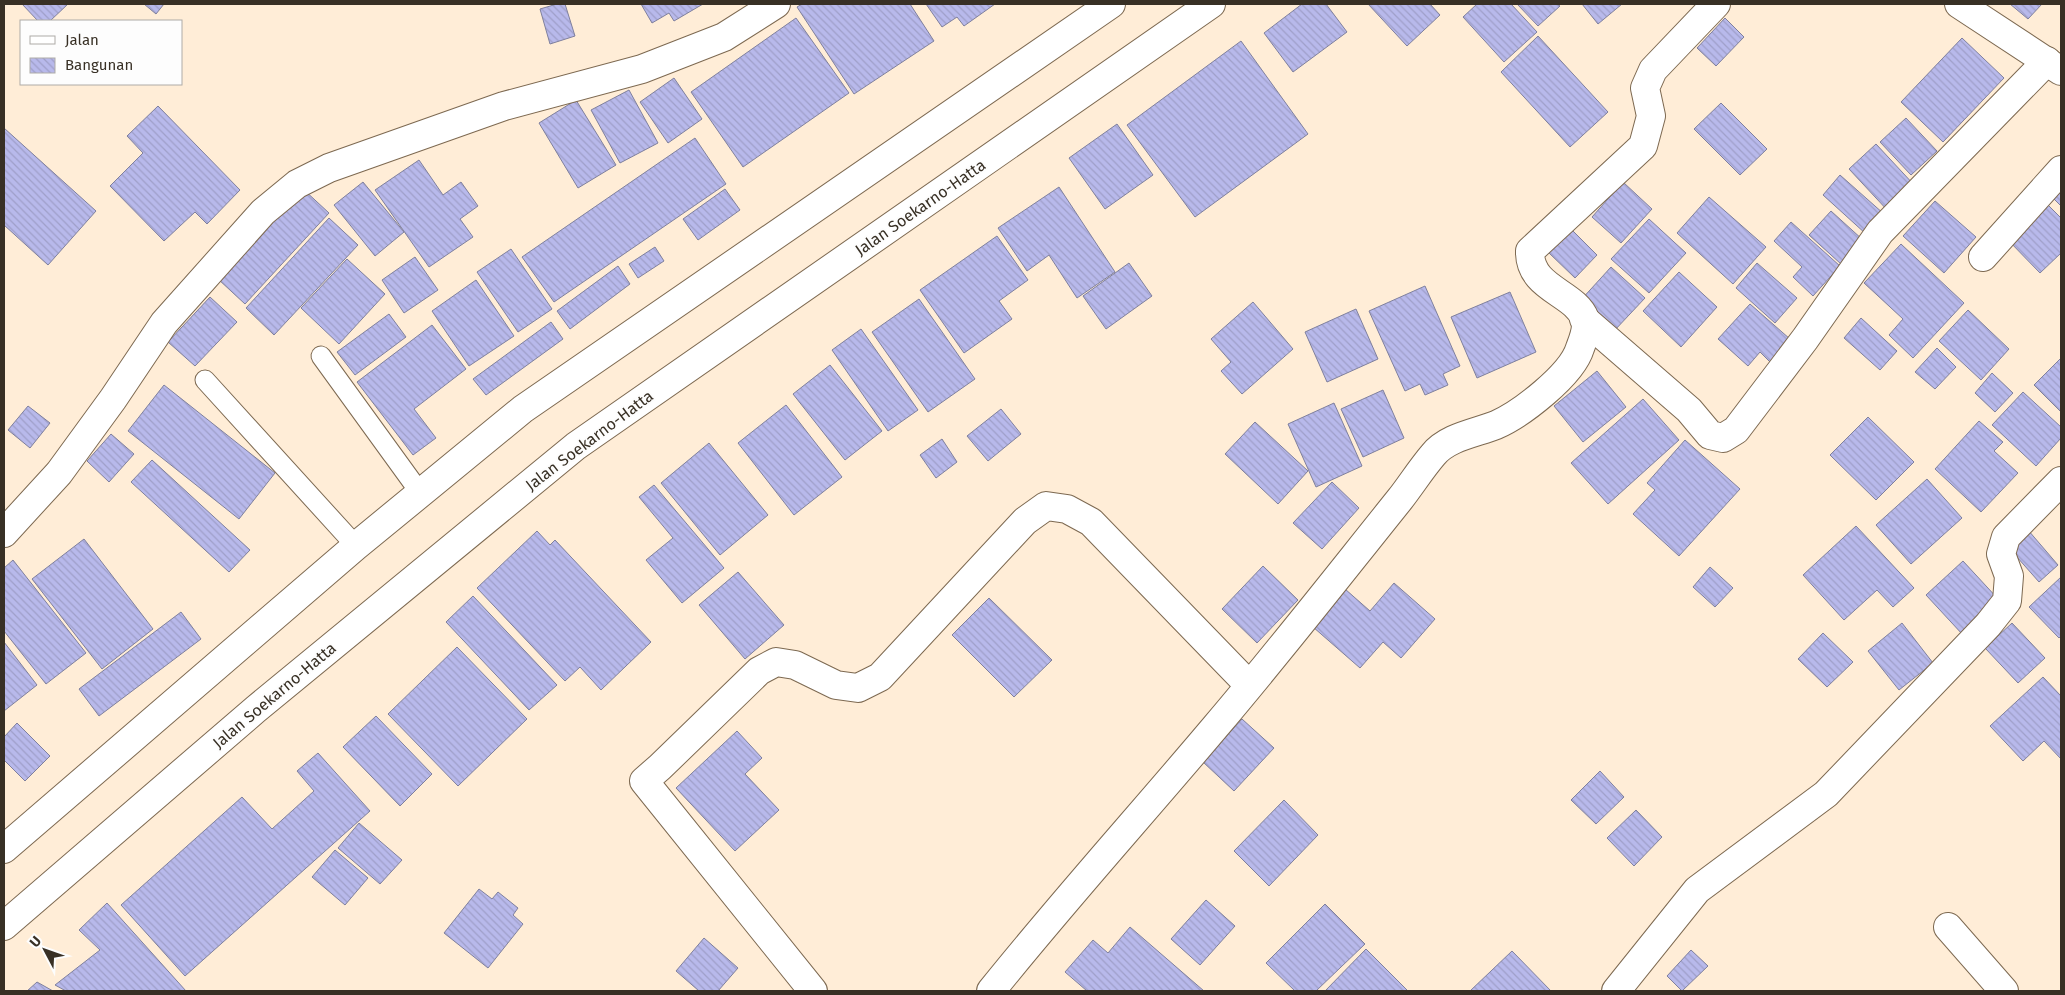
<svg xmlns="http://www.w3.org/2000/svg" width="2065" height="995" font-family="'Fira Sans',sans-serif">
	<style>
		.building { fill: url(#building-back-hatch); stroke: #7f809d }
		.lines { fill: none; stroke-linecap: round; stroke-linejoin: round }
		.lane-casing { stroke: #7d6951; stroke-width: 21 }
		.street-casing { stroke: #7d6951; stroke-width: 30 }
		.highway-casing { stroke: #7d6951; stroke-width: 30 }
		.lane { stroke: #fff; stroke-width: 19 }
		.street { stroke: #fff; stroke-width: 28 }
		.highway { stroke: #fff; stroke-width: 28 }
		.labels { text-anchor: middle; stroke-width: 4; stroke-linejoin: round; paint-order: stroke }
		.street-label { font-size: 16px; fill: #383025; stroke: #fdfdfd }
	</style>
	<defs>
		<pattern id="building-back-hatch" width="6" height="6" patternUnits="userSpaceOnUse" patternTransform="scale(1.25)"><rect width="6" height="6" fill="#b8b9eb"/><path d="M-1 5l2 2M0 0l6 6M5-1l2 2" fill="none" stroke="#9f9fc9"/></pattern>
	</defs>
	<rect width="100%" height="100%" fill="#ffedd7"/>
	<g class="building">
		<polygon points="22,4 68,4 50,21 38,21"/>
		<polygon points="144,4 164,4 156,14"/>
		<polygon points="557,4 565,4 575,36 550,44 540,9"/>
		<polygon points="641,4 703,4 674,21 669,13 652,23"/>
		<polygon points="802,4 910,4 934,41 854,94 797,7"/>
		<polygon points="926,4 995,4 964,26 957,17 942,27"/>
		<polygon points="1302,4 1326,4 1347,32 1293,72 1264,33"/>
		<polygon points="1368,4 1430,4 1440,15 1407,46"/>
		<polygon points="1477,4 1511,4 1537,32 1504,62 1463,17"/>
		<polygon points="1517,4 1557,4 1560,6 1538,26"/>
		<polygon points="1582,4 1622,4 1598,24"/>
		<polygon points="2010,4 2042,4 2028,19"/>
		<polygon points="796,18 849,93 743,167 691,92"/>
		<polygon points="1725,18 1744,37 1716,66 1697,48"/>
		<polygon points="1538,36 1608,112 1570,147 1501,72"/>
		<polygon points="1962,38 2004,78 1943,142 1901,102"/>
		<polygon points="1241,41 1308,134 1195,217 1127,125"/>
		<polygon points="674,78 702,119 668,143 640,102"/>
		<polygon points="629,90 658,143 620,163 591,110"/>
		<polygon points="576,100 616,165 578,188 539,123"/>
		<polygon points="1721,103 1767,149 1740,175 1694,129"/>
		<polygon points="158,106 240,190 207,224 195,212 164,241 110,186 143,153 127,136"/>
		<polygon points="1906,118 1937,151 1911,175 1880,142"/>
		<polygon points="1117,124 1153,175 1105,209 1069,158"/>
		<polygon points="4,128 96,211 48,265 4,225"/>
		<polygon points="695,138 726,184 554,302 522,257"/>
		<polygon points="1876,144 1916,187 1889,212 1849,169"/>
		<polygon points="419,160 443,195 461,182 478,206 460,219 473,237 429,267 375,190"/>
		<polygon points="1840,175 1884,214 1866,234 1823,195"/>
		<polygon points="363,182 404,232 375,256 334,205"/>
		<polygon points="1623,182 1652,209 1621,243 1592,217"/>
		<polygon points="2061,182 2061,206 2049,194"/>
		<polygon points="1059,187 1115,272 1077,298 1049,255 1027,271 998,228"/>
		<polygon points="302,188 329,213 245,304 218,279"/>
		<polygon points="725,189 740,210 698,240 683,219"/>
		<polygon points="1709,197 1766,247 1733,284 1677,233"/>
		<polygon points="1935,201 1976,237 1944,273 1903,236"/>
		<polygon points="2045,202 2061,218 2061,253 2040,273 2007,239"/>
		<polygon points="1831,211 1863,240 1841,264 1809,235"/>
		<polygon points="329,218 358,245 274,335 246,308"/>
		<polygon points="1649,219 1686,253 1649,293 1611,259"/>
		<polygon points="1791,222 1840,266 1813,296 1793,277 1802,267 1774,241"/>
		<polygon points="1572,230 1597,255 1575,278 1549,253"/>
		<polygon points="997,236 1028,280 999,301 1012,319 964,353 920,290"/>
		<polygon points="1901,244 1964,303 1913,358 1889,335 1903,319 1864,283"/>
		<polygon points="655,247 664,261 638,278 629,264"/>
		<polygon points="511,249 552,309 518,332 477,272"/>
		<polygon points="415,257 438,290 404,313 382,280"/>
		<polygon points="347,259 385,294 339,344 301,308"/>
		<polygon points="1129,263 1152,296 1106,329 1083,296"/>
		<polygon points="1757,263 1797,298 1775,323 1736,288"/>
		<polygon points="618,266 630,284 570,329 557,311"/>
		<polygon points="1611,267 1645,298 1614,331 1580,301"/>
		<polygon points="1679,272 1717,307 1681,347 1643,311"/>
		<polygon points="476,280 514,336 469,366 432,311"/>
		<polygon points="1425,286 1460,366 1443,374 1448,385 1425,395 1420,384 1405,391 1369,311"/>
		<polygon points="1510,292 1536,352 1477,378 1451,317"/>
		<polygon points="210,297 237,322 195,366 168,342"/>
		<polygon points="919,299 975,379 928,412 872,332"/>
		<polygon points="1253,302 1293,349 1242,394 1221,371 1231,362 1211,339"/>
		<polygon points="1750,304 1790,339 1770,362 1760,352 1748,366 1718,339"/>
		<polygon points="1356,309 1378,359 1327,382 1305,332"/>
		<polygon points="1968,310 2009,349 1981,380 1939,341"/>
		<polygon points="389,314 406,337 355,375 337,352"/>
		<polygon points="1861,318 1897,351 1880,370 1844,338"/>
		<polygon points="551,322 563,339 486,395 473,379"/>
		<polygon points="432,325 466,369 414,409 436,438 413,455 357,382"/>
		<polygon points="861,329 918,410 888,431 832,350"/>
		<polygon points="1937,348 1956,367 1935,389 1915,372"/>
		<polygon points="2061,358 2061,412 2034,385"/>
		<polygon points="830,365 882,431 845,460 793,394"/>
		<polygon points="1597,371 1626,407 1583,442 1554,406"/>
		<polygon points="1992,373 2013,393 1995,412 1975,393"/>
		<polygon points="164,385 275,473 239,519 128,431"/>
		<polygon points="1383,390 1404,438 1363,457 1341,409"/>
		<polygon points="2023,392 2061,427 2061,438 2036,466 1992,425"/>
		<polygon points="1643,399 1679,440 1608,504 1571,463"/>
		<polygon points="1334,403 1362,466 1316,487 1288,424"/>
		<polygon points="786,405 842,477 794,515 738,443"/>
		<polygon points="28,406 50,423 30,448 8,430"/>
		<polygon points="1001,409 1021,434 988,461 967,436"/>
		<polygon points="1868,417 1914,462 1876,500 1830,455"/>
		<polygon points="1979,421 2003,442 1994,451 2018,473 1981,512 1935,469"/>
		<polygon points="1255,422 1308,471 1278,504 1225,454"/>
		<polygon points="111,434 134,454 109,482 87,461"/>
		<polygon points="942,439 957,462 936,478 920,455"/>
		<polygon points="1685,440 1740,489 1679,556 1633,514 1655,490 1647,483"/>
		<polygon points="709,443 768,515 720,555 661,483"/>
		<polygon points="152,460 250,550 229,572 131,482"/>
		<polygon points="1927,479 1962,518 1911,564 1876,525"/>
		<polygon points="1332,482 1359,508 1322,549 1293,523"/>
		<polygon points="654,485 724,568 682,603 646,560 673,538 639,497"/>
		<polygon points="1856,526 1914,588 1893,607 1877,590 1844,620 1803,575"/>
		<polygon points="2028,530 2058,565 2039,582 2009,548"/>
		<polygon points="537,531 550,545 555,540 651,642 601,690 580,667 565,681 477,588"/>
		<polygon points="84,539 153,629 102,669 32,579"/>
		<polygon points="13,560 86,653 46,684 4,631 4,568"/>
		<polygon points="1963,561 1999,600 1963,635 1926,595"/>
		<polygon points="1263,566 1298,600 1257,643 1222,609"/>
		<polygon points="1710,567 1733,588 1715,607 1693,587"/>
		<polygon points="738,572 784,625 745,659 699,605"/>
		<polygon points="2061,577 2061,636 2059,638 2029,607"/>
		<polygon points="1394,583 1435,619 1401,658 1383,642 1360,668 1313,627 1345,589 1370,611"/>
		<polygon points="473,596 557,685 529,710 446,622"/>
		<polygon points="989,598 1052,660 1014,697 952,635"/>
		<polygon points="181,612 201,639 99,716 79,689"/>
		<polygon points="1902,623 1933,663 1899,690 1868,651"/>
		<polygon points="2012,623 2045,658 2018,683 1985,648"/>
		<polygon points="1823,633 1853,662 1827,687 1798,659"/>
		<polygon points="4,642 37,685 4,711"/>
		<polygon points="457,647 527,719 458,786 388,714"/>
		<polygon points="2043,677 2061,696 2061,759 2044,741 2023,761 1990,726"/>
		<polygon points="376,716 432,774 400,806 343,747"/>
		<polygon points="1242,719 1274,748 1234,791 1203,762"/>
		<polygon points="17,723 50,756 25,781 4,760 4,737"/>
		<polygon points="737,731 762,758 745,774 779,810 735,851 676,788"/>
		<polygon points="318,753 370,811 185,976 121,905 242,797 272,829 314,791 297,771"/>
		<polygon points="1600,771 1624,797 1596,824 1571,800"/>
		<polygon points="1284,800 1318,835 1269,886 1234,851"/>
		<polygon points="1636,810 1662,837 1634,866 1607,838"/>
		<polygon points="359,823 402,860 380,884 338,848"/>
		<polygon points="335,850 368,878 345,905 312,877"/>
		<polygon points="479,889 492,899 498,892 518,908 513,915 523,924 488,968 444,933"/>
		<polygon points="1206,900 1235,926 1200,965 1171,939"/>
		<polygon points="107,903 186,991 66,991 55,985 100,950 79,930"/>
		<polygon points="1325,904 1365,944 1316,991 1295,991 1266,963"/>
		<polygon points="1130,927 1204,991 1087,991 1065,972 1093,940 1108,953"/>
		<polygon points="704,938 738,968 718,991 699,991 676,971"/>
		<polygon points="1366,949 1408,991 1325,991"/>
		<polygon points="1691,950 1708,966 1682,991 1667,976"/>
		<polygon points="1512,951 1551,991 1470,991"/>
		<polygon points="37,982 53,991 27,991"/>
	</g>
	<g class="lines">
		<g class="lane-casing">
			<g id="lane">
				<polyline points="321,356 421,494"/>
				<polyline points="205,380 356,546"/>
			</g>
		</g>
		<g class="street-casing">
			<g id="street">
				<polyline points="1959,4 2061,71"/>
				<polyline points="1983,257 2061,170"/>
				<polyline points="1584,319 1689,410 1710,435 1723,438 1736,430 1805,339 1880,232 2047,61"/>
				<polyline points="4,533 59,473 113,399 164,323 263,212 297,184 329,168 504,106 642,69 724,37 776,4"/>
				<polyline points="1948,927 2004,991"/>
				<polyline points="813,991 644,781 660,767 759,671 776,662 795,665 836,685 858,688 880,677 1025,521 1046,506 1067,509 1091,522 1249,685"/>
				<path d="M991 991C1064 900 1141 815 1216 726 1279 652 1339 575 1400 499 1411 485 1421 469 1433 455 1447 437 1476 433 1496 425 1521 414 1572 375 1580 348 1583 340 1588 328 1585 319 1575 292 1529 289 1530 251L1643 146 1651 116 1645 88 1653 70 1716 4"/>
				<polyline points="1616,991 1697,890 1826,794 1988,625 2007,601 2009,576 2001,554 2006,537 2061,481"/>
			</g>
		</g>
		<g class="highway-casing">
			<g id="highway">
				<polyline points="4,849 356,546 523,409 1111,4"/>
				<polyline points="4,926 256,709 576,446 1211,4"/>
			</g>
		</g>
		<use href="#lane" class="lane"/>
		<use href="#street" class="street"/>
		<use href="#highway" class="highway"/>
	</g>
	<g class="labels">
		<g class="street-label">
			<text transform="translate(920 207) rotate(-35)" y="6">Jalan Soekarno-Hatta</text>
			<text transform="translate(589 440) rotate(-37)" y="6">Jalan Soekarno-Hatta</text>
			<text transform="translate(274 695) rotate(-40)" y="6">Jalan Soekarno-Hatta</text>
		</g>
	</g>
	<rect width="2065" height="995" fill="none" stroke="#383025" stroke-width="10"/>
	<rect x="20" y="20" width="162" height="65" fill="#fdfdfd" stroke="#aeaba7"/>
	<rect x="30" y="36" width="25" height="8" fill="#ffffff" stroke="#aeaba7"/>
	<text x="65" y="45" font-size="15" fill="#383025">Jalan</text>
	<rect x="30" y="58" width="25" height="15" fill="url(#building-back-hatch)" stroke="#aeaba7"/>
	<text x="65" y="70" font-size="15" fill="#383025">Bangunan</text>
	<g transform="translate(45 950) rotate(311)" stroke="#fdfdfd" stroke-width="4" paint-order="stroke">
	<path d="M0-4L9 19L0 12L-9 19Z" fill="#383025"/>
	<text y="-8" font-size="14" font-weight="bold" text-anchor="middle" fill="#383025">U</text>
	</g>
</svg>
